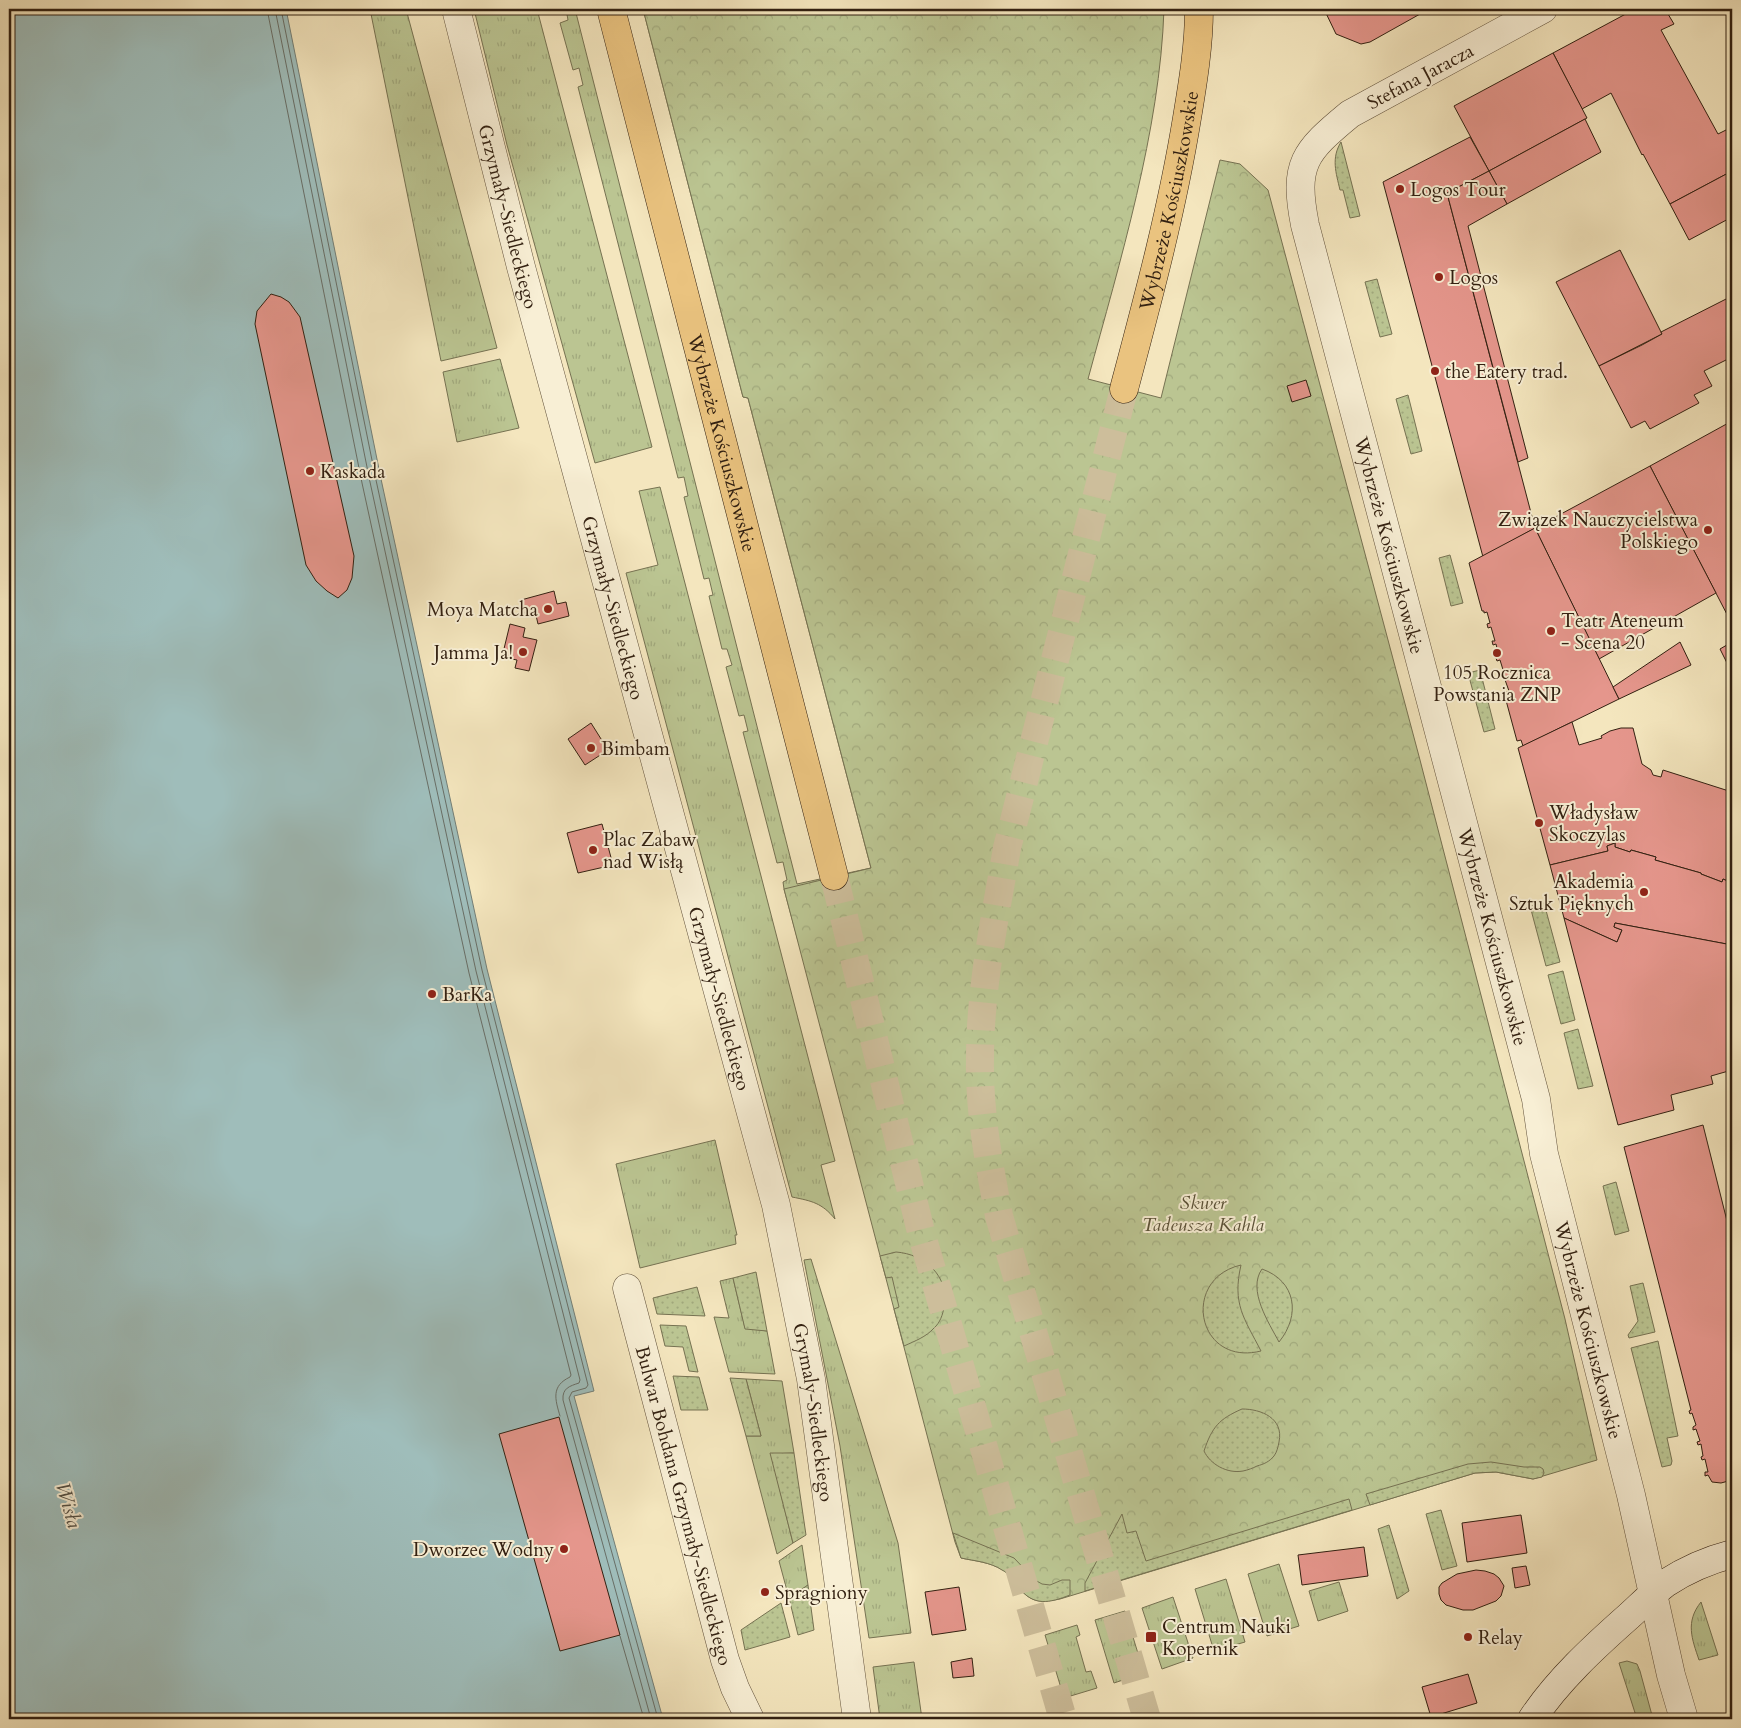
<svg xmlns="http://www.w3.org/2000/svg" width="1741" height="1728" font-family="Cardo,serif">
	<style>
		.grass { fill: url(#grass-tufts); stroke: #767252 }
		.park { fill: url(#park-crowns); stroke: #767252 }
		.garden { fill: url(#garden-dots); stroke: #767252 }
		.water { fill: #9fbdba; stroke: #737e76 }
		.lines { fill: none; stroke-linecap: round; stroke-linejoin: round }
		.shore { stroke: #686e66; stroke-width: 1 }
		.building { fill: #e5968c; stroke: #322011 }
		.primary-tunnel { stroke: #cdbe9b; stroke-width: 28; stroke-dasharray: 28 14; stroke-linecap: butt }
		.street-casing { stroke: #62523c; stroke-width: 29 }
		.secondary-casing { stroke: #322011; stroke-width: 29 }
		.primary-casing { stroke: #322011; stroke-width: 29 }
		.street { stroke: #f8efd5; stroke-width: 28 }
		.secondary { stroke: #f8efd5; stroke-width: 28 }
		.primary { stroke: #eac37f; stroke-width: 28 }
		.poi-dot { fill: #8f2418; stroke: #f8efd5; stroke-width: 2 }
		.labels { text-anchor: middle; stroke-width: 4; stroke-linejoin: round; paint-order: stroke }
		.street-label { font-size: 19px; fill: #322011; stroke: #f8efd5 }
		.poi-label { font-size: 19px; fill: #322011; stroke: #f8efd5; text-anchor: start }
		.park-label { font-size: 19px; font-style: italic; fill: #5b5238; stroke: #f8efd5 }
		.water-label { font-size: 20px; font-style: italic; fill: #534f44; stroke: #f8efd5 }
	</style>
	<defs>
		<pattern id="grass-tufts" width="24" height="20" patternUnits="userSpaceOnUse" patternTransform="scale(1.25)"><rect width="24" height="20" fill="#bbc592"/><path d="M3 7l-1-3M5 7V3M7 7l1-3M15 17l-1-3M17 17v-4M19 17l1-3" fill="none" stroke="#a1a97d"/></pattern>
		<pattern id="park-crowns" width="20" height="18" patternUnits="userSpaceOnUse" patternTransform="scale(1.25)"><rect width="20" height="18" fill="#bbc592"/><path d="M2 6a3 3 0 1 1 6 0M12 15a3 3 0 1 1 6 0" fill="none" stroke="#a1a97d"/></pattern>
		<pattern id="garden-dots" width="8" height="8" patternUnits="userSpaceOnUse" patternTransform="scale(1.25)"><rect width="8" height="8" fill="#bbc592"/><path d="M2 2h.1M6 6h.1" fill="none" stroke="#a1a97d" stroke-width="1.8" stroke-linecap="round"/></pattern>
	</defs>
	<rect width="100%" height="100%" fill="#f4e6be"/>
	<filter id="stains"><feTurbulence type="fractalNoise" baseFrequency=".004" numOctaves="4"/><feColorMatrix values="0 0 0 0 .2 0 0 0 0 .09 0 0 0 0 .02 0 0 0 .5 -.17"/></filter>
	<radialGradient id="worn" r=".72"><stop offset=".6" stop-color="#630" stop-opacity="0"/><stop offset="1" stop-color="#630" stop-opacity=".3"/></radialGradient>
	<g class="grass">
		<polygon points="370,9 406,9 497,348 441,361"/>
		<polygon points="474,9 537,9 652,447 595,463 507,145"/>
		<polygon points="557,9 575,9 797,884 871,868 748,398 743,397 643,9 1006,743 798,941 784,889 783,882 787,880 783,862 777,863 743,732 748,731 744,715 739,716 726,667 732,665 727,649 722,649 709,596 713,595 709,578 704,579 684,497 688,496 684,477 678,478 578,87 583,85 579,68 573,70 560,23 568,20 566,9 557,11"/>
		<polygon points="500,359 519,428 457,442 443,372"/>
		<path d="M660 487 835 1161 821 1165 835 1219C822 1203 812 1201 792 1197L626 573 658 565 639 491Z"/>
		<polygon points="715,1140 737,1235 735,1235 736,1244 640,1268 616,1164"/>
		<polygon points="811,1259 898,1543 911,1633 869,1638 840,1446 804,1260"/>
		<polygon points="733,1278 745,1328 767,1331 775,1374 729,1372 714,1317 729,1318 720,1281"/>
		<polygon points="746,1379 782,1381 794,1453 771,1454 793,1543 777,1554 746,1436 761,1436"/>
		<polygon points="802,1545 808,1585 789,1598 779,1561"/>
		<polygon points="1279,1564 1299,1626 1267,1636 1248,1574"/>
		<polygon points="1226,1579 1245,1642 1214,1651 1195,1589"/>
		<polygon points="1339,1582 1348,1611 1318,1621 1309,1591"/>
		<polygon points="1173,1597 1193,1658 1162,1669 1142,1608"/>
		<path d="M1701 1602 1718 1655 1699 1660C1692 1639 1685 1622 1701 1602Z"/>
		<polygon points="1125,1611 1144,1673 1114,1683 1095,1620"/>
		<polygon points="1077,1625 1080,1635 1076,1637 1086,1672 1091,1671 1097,1688 1064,1698 1045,1635"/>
		<polygon points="1627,1661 1637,1664 1640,1671 1653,1719 1637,1719 1619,1663"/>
		<polygon points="914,1662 922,1719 880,1719 873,1667"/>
	</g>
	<path class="park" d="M643 9H1164C1160 131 1120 261 1088 379L1161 398 1220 160 1240 164 1268 190 1420 760 1565 1319 1597 1460 1533 1479 1496 1472 1475 1473 1060 1599C1038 1603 1031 1603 1016 1584 1012 1578 1009 1574 1003 1570 990 1562 975 1561 961 1558L955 1542 784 889 871 868 748 398 743 397Z"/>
	<g class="garden">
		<path d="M1341 142 1360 216 1350 218 1343 190H1340C1336 173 1331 158 1341 142Z"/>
		<polygon points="1377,279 1392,334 1380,337 1365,282"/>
		<polygon points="1408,395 1422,451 1411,454 1396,399"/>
		<polygon points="1450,555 1463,603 1451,606 1439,558"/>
		<polygon points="1480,670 1495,729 1484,732 1468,673"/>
		<polygon points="1544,903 1560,962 1546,966 1530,906"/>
		<polygon points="1563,971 1575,1020 1561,1024 1548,975"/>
		<polygon points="1578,1029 1593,1086 1578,1089 1564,1033"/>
		<polygon points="1616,1182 1629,1231 1615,1235 1603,1186"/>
		<path d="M896 1252C925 1254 950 1277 944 1307 943 1314 940 1323 934 1328 926 1337 915 1341 904 1346L894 1309 899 1307 892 1277 886 1278 880 1256Z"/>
		<path d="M1241 1265C1232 1304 1244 1318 1261 1351 1197 1367 1180 1279 1241 1265Z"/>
		<path d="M1262 1269C1296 1281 1301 1315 1279 1342 1269 1323 1247 1290 1262 1269Z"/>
		<polygon points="756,1272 767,1331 745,1329 733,1278"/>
		<polygon points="1643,1283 1655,1332 1629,1338 1628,1335 1638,1321 1630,1286"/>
		<polygon points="697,1287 705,1316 657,1314 653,1298"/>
		<polygon points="660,1325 686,1326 698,1372 689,1371 683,1347 665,1346"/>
		<polygon points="1658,1341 1678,1436 1667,1438 1672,1461 1671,1465 1662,1467 1631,1348"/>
		<polygon points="673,1376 699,1377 708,1410 681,1410"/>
		<polygon points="730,1378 746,1379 761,1436 746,1436"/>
		<path d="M1242 1409C1261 1409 1284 1418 1279 1442 1278 1447 1277 1452 1274 1456 1269 1462 1264 1464 1257 1466 1253 1468 1248 1470 1243 1471 1227 1474 1210 1464 1204 1451 1212 1427 1219 1419 1242 1409Z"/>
		<polygon points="770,1453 794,1453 806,1535 793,1543"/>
		<polygon points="1491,1462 1524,1467 1540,1467 1543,1469 1544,1473 1542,1477 1533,1479 1496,1472 1475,1473 1370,1505 1366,1494 1468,1464"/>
		<polygon points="1349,1499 1352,1510 1085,1591 1085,1583 1122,1514 1127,1533 1136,1531 1146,1561"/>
		<polygon points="1441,1510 1457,1566 1442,1570 1426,1514"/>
		<polygon points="1389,1525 1409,1591 1397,1599 1378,1529"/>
		<path d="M953 1533 1014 1558 1035 1580 1042 1584 1050 1585 1062 1580H1070V1595C1049 1603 1034 1607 1018 1587 1014 1580 1010 1574 1002 1570 990 1562 975 1561 961 1558Z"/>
		<polygon points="808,1585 814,1630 798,1635 789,1598"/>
		<polygon points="781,1603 790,1637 745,1650 741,1630"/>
	</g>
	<polygon class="water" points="9,9 286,9 381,479 487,969 594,1391 574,1396 663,1719 9,1719"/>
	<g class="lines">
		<g class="shore">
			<path d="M267 9 362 483 469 973 571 1375 570 1377C551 1386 555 1399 560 1416"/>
			<path d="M275 9 370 482 476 971 580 1380 579 1383C570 1386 562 1388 563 1400L651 1719"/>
			<polyline points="281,9 376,480 482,970 588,1385 586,1388 572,1392 569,1398 658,1719"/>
			<polyline points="620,1636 644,1719"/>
		</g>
	</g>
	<g class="building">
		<polygon points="1324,9 1429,9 1370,42 1361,44 1336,34"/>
		<polygon points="1635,9 1665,9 1674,24 1661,30 1718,134 1732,127 1732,171 1670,204 1643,154 1642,155 1611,93 1582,109 1553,53"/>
		<polygon points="1553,53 1587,118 1489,171 1454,106"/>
		<polygon points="1585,119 1601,152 1507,204 1489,171"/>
		<polygon points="1470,137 1489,171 1447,193 1535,528 1483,557 1383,182"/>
		<polygon points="1489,171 1507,204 1468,226 1528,458 1518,462 1447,193"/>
		<polygon points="1732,171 1732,217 1689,240 1670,204"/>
		<polygon points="1620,250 1662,334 1599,366 1556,282"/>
		<polygon points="271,294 281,297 289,302 300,317 354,556 352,578 347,590 338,598 327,591 316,581 306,565 255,324 257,311"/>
		<polygon points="1732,296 1732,357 1704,371 1712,386 1694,395 1699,403 1650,429 1645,421 1631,428 1599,366 1642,345 1662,334 1661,332"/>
		<polygon points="1306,380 1311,396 1292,402 1287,386"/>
		<polygon points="1732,421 1732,624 1650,466"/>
		<polygon points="1650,466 1716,593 1599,659 1535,528"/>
		<polygon points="1535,528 1619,699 1523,746 1521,740 1517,741 1504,693 1509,691 1504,677 1502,677 1501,674 1504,673 1500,660 1497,661 1496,658 1499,657 1496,644 1493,645 1492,641 1495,641 1491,627 1488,628 1487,624 1490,623 1487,612 1484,613 1484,611 1482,611 1469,563"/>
		<polygon points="554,591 557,604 566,602 569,616 538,624 535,611 524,613 521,600"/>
		<polygon points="510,624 525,628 523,637 537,640 529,671 515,668 517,660 502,657"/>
		<polygon points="1680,642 1691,665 1619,699 1613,687"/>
		<polygon points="1732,642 1732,673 1720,649"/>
		<polygon points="1572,722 1579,745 1602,738 1601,736 1610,731 1621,728 1633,728 1642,764 1651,770 1653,775 1661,777 1663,770 1732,792 1732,883 1723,879 1722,882 1701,874 1701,873 1655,860 1656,857 1631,850 1630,852 1615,847 1615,843 1607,846 1608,851 1550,865 1518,748"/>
		<polygon points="591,723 608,750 585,765 568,739"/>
		<polygon points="602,824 613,865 578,873 567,833"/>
		<polygon points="1615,843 1615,847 1630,852 1631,850 1656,857 1655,860 1701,873 1701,874 1722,882 1723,879 1732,883 1732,945 1615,923 1614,927 1622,930 1617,942 1564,918 1550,865 1608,851 1607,846"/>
		<polygon points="1564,918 1617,942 1622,930 1614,927 1615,923 1732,945 1732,1070 1711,1076 1713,1084 1671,1095 1674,1110 1618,1125"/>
		<polygon points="1703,1125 1732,1241 1732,1480 1721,1483 1712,1482 1708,1475 1705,1476 1705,1472 1708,1472 1705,1459 1702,1460 1701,1457 1703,1456 1701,1444 1698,1445 1697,1442 1700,1441 1696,1429 1693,1430 1693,1427 1696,1425 1692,1413 1690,1414 1689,1411 1691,1410 1624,1147"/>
		<polygon points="559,1417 620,1635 560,1651 499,1434"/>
		<polygon points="1521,1515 1527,1553 1467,1562 1462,1523"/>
		<polygon points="1364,1547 1368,1576 1302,1585 1298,1555"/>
		<polygon points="1526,1566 1530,1585 1515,1588 1512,1568"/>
		<polygon points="1476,1570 1485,1571 1494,1574 1499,1578 1504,1586 1501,1596 1496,1601 1473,1610 1463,1610 1446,1605 1441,1600 1439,1594 1439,1587 1442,1583 1457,1574"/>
		<polygon points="959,1587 966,1630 932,1635 925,1592"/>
		<polygon points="972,1658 974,1676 953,1678 951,1662"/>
		<polygon points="1468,1674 1477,1703 1431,1717 1422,1687"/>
	</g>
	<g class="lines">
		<g class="primary-tunnel">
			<path d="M1124 389 1007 848C995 918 980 988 980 1059 979 1112 989 1164 999 1216L1147 1719"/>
			<polyline points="834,876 921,1232 1063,1719"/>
		</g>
		<g class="street-casing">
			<g id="street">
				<path id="s1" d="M456 9 521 267 776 1205 811 1379 857 1719"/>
				<path id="s2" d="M1543 9 1350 114C1304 152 1293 164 1305 225L1536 1099 1544 1154 1631 1495 1671 1675 1684 1719"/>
				<path id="s3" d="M627 1288 725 1660 735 1688 750 1719"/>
			</g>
		</g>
		<g class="secondary-casing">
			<path id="secondary" d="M1532 1719C1558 1680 1594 1647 1629 1616 1641 1605 1653 1593 1666 1583 1686 1570 1709 1560 1732 1554"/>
		</g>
		<g class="primary-casing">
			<g id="primary">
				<path id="s4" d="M611 9 834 876"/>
				<path id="s5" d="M1124 389C1148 299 1172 210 1187 118 1193 82 1199 45 1199 9"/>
			</g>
		</g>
		<use href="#street" class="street"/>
		<use href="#secondary" class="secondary"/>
		<use href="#primary" class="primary"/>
	</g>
	<g class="poi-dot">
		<circle cx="1400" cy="189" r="5"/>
		<circle cx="1439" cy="277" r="5"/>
		<circle cx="1435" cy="371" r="5"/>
		<circle cx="310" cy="471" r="5"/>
		<circle cx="1708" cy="530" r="5"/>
		<circle cx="548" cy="609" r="5"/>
		<circle cx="1551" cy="631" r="5"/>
		<circle cx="523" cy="652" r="5"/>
		<circle cx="1497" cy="653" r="5"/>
		<circle cx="591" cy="748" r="5"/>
		<circle cx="1539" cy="823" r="5"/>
		<circle cx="593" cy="850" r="5"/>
		<circle cx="1644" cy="892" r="5"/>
		<circle cx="432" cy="994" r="5"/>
		<circle cx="564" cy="1549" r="5"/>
		<circle cx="765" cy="1592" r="5"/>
		<rect x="1145" y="1631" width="12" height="12" rx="2.5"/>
		<circle cx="1468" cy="1637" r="5"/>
	</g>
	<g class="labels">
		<g class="street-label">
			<text transform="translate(1420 76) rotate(-28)" y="7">Stefana Jaracza</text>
			<text dy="7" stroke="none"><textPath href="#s5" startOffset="194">Wybrzeże Kościuszkowskie</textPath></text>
			<text dy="7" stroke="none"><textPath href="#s1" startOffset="214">Grzymały-Siedleckiego</textPath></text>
			<text dy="7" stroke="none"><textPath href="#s4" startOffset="448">Wybrzeże Kościuszkowskie</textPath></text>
			<text dy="7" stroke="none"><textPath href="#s2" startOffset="681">Wybrzeże Kościuszkowskie</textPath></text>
			<text dy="7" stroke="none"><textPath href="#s1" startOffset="619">Grzymały-Siedleckiego</textPath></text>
			<text dy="7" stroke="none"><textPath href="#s2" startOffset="1086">Wybrzeże Kościuszkowskie</textPath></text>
			<text dy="7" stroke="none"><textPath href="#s1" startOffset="1024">Grzymały-Siedleckiego</textPath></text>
			<text dy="7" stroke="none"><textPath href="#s2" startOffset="1491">Wybrzeże Kościuszkowskie</textPath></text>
			<text dy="7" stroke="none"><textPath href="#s1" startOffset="1449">Grymaly-Siedleckiego</textPath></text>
			<text dy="7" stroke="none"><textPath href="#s3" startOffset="225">Bulwar Bohdana Grzymały-Siedleckiego</textPath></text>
		</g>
		<g class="poi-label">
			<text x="1410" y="196">Logos Tour</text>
			<text x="1449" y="284">Logos</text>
			<text x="1445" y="378">the Eatery trad.</text>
			<text x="320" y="478">Kaskada</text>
			<text x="1698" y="526" text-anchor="end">Związek Nauczycielstwa<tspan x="1698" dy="22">Polskiego</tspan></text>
			<text x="538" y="616" text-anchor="end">Moya Matcha</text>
			<text x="1561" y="627">Teatr Ateneum<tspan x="1561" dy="22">- Scena 20</tspan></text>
			<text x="513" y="659" text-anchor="end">Jamma Ja!</text>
			<text x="1497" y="679" text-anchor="middle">105 Rocznica<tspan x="1497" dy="22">Powstania ZNP</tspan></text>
			<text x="601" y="755">Bimbam</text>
			<text x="1549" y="819">Władysław<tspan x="1549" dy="22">Skoczylas</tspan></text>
			<text x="603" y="846">Plac Zabaw<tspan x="603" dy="22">nad Wisłą</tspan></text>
			<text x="1634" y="888" text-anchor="end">Akademia<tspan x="1634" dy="22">Sztuk Pięknych</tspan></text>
			<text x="442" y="1001">BarKa</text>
			<text x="554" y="1556" text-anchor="end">Dworzec Wodny</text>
			<text x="775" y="1599">Spragniony</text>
			<text x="1162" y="1633">Centrum Nauki<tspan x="1162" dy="22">Kopernik</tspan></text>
			<text x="1478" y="1644">Relay</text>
		</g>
		<g class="park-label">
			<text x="1203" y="1209">Skwer<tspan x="1203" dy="22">Tadeusza Kahla</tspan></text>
		</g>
		<g class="water-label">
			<text transform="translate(69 1505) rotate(74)" y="7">Wisła</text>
		</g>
	</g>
	<rect width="1741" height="1728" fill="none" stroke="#f4e6be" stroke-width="30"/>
	<rect x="10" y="10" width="1721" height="1708" fill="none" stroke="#322011" stroke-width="2.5"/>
	<rect x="15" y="15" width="1711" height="1698" fill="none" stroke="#322011"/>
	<rect width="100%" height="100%" filter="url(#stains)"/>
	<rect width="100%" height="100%" fill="url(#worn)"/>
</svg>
